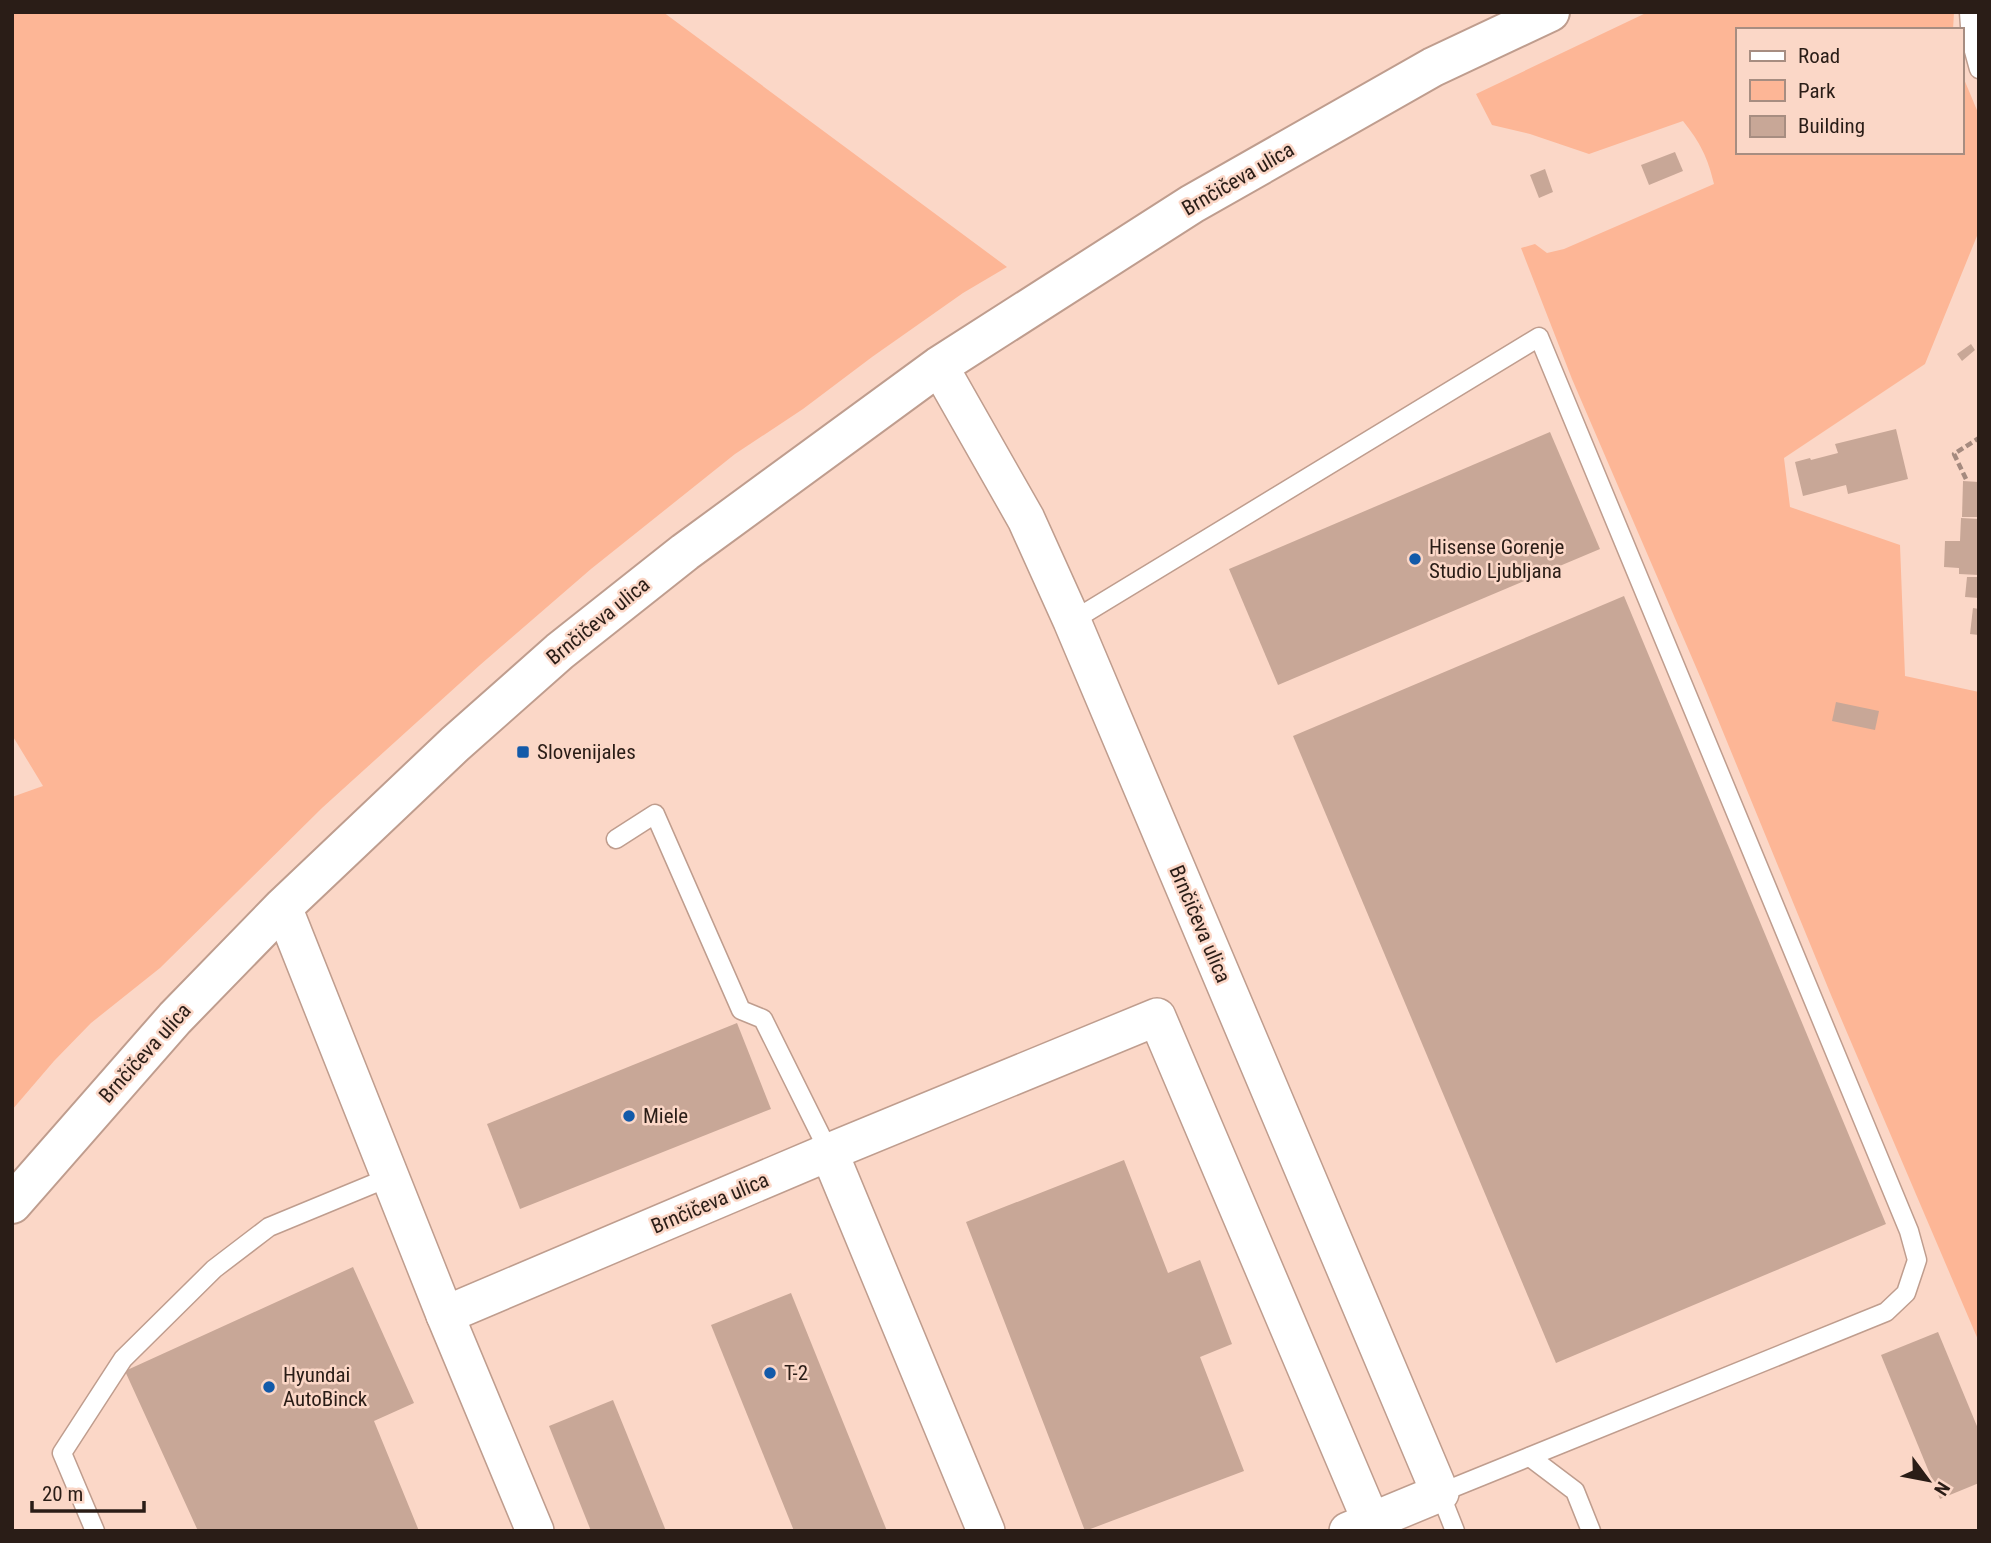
<svg xmlns="http://www.w3.org/2000/svg" width="1991" height="1543" font-family="'Roboto Condensed',sans-serif">
	<style>
		.green { fill: #fdb696 }
		.building { fill: #c8a797 }
		.lines { fill: none; stroke-linecap: round; stroke-linejoin: round }
		.service-casing { stroke: #bf9d8e; stroke-width: 21 }
		.minor-casing { stroke: #bf9d8e; stroke-width: 40 }
		.tertiary-casing { stroke: #bf9d8e; stroke-width: 42 }
		.path { stroke: #a58a7f; stroke-width: 4.5; stroke-dasharray: 7 3.5; stroke-linecap: butt }
		.service { stroke: #fff; stroke-width: 18 }
		.minor { stroke: #fff; stroke-width: 37 }
		.tertiary { stroke: #fff; stroke-width: 38 }
		.poi-dot { fill: #135aa9; stroke: #fbd7c7; stroke-width: 2.5 }
		.labels { text-anchor: middle; stroke-width: 5; stroke-linejoin: round; paint-order: stroke }
		.street-label { font-size: 21px; fill: #2a1d17; stroke: #fbd7c7 }
		.poi-label { font-size: 21px; fill: #2a1d17; stroke: #fbd7c7; text-anchor: start }
	</style>
	<rect width="100%" height="100%" fill="#fbd7c7"/>
	<g class="green">
		<polygon points="12,12 663,12 1007,267 963,293 872,357 803,409 735,454 591,569 480,665 322,808 160,968 91,1023 54,1061 12,1110 12,797 43,786 12,735"/>
		<path d="M1648 12H1954L1953 30H1737V152H1961V72L1979 115V231L1925 364 1784 458 1790 507 1900 545 1905 676 1979 692V1342L1831 995 1705 688 1572 379 1521 248 1535 244 1547 253 1564 249 1714 184C1708 158 1700 142 1683 121L1589 154 1530 134 1492 125 1476 94Z"/>
	</g>
	<g class="building">
		<polygon points="1675,152 1683,171 1649,185 1641,165"/>
		<polygon points="1545,169 1553,192 1539,198 1530,175"/>
		<polygon points="1971,344 1975,350 1962,361 1957,354"/>
		<polygon points="1896,429 1908,479 1848,494 1846,485 1803,496 1795,462 1810,458 1811,460 1838,453 1835,444"/>
		<polygon points="1550,432 1600,549 1278,685 1229,569"/>
		<polygon points="1963,481 1979,482 1979,517 1962,517"/>
		<polygon points="1961,518 1979,519 1979,575 1959,574 1959,568 1944,567 1945,541 1960,541"/>
		<polygon points="1967,577 1979,577 1979,598 1965,597"/>
		<polygon points="1624,596 1886,1224 1556,1363 1293,736"/>
		<polygon points="1973,608 1979,609 1979,635 1970,634"/>
		<polygon points="1836,702 1879,711 1875,730 1832,721"/>
		<polygon points="737,1023 771,1109 520,1209 487,1124"/>
		<polygon points="1124,1160 1168,1273 1200,1260 1232,1344 1200,1357 1244,1471 1085,1531 966,1222"/>
		<polygon points="353,1267 414,1403 374,1421 419,1531 198,1531 125,1371"/>
		<polygon points="791,1293 887,1531 794,1531 711,1325"/>
		<polygon points="1938,1332 1979,1431 1979,1483 1940,1499 1881,1355"/>
		<polygon points="613,1400 666,1531 591,1531 549,1426"/>
	</g>
	<g class="lines">
		<g class="service-casing">
			<g id="service">
				<polyline points="1969,12 1971,40 1979,69"/>
				<polyline points="1072,621 1539,337 1909,1231 1917,1260 1906,1293 1886,1312 1440,1493 1455,1531"/>
				<polyline points="616,839 655,814 741,1010 763,1019 829,1152"/>
				<polyline points="1530,1457 1575,1491 1591,1531"/>
				<polyline points="95,1531 62,1453 123,1359 214,1269 269,1227 390,1177"/>
			</g>
		</g>
		<g class="minor-casing">
			<g id="minor">
				<polyline points="939,366 1026,519 1072,621 1440,1493 1348,1531"/>
				<polyline points="283,907 445,1315 535,1531"/>
				<polyline points="829,1152 1157,1017 1371,1521"/>
				<polyline points="445,1315 829,1152 986,1531"/>
			</g>
		</g>
		<g class="tertiary-casing">
			<polyline id="tertiary" points="12,1204 175,1018 283,907 455,744 560,651 685,552 939,366 1192,204 1433,67 1550,12"/>
		</g>
		<polyline class="path" points="1966,479 1954,454 1979,438"/>
		<use href="#service" class="service"/>
		<use href="#minor" class="minor"/>
		<use href="#tertiary" class="tertiary"/>
	</g>
	<g class="poi-dot">
		<circle cx="1415" cy="559" r="7"/>
		<rect x="516" y="745" width="14" height="14" rx="3.5"/>
		<circle cx="629" cy="1116" r="7"/>
		<circle cx="770" cy="1373" r="7"/>
		<circle cx="269" cy="1387" r="7"/>
	</g>
	<g class="labels">
		<g class="street-label">
			<text transform="translate(1238 179) rotate(-30)" y="7">Brnčičeva ulica</text>
			<text transform="translate(598 621) rotate(-39)" y="7">Brnčičeva ulica</text>
			<text transform="translate(1200 924) rotate(67)" y="7">Brnčičeva ulica</text>
			<text transform="translate(145 1053) rotate(-48)" y="7">Brnčičeva ulica</text>
			<text transform="translate(710 1203) rotate(-23)" y="7">Brnčičeva ulica</text>
		</g>
		<g class="poi-label">
			<text x="1429" y="554">Hisense Gorenje<tspan x="1429" dy="24">Studio Ljubljana</tspan></text>
			<text x="537" y="759">Slovenijales</text>
			<text x="643" y="1123">Miele</text>
			<text x="784" y="1380">T-2</text>
			<text x="283" y="1382">Hyundai<tspan x="283" dy="24">AutoBinck</tspan></text>
		</g>
	</g>
	<rect width="1991" height="1543" fill="none" stroke="#2a1d17" stroke-width="28"/>
	<rect x="1736" y="28" width="228" height="126" fill="#fbd7c7" stroke="#a78d81" stroke-width="2"/>
	<rect x="1750" y="51" width="35" height="10" fill="#ffffff" stroke="#a78d81" stroke-width="2"/>
	<text x="1798" y="63" font-size="21" fill="#2a1d17">Road</text>
	<rect x="1750" y="80" width="35" height="21" fill="#fdb696" stroke="#a78d81" stroke-width="2"/>
	<text x="1798" y="98" font-size="21" fill="#2a1d17">Park</text>
	<rect x="1750" y="116" width="35" height="21" fill="#c8a797" stroke="#a78d81" stroke-width="2"/>
	<text x="1798" y="133" font-size="21" fill="#2a1d17">Building</text>
	<g transform="translate(1928 1480) rotate(122)" stroke="#fbd7c7" stroke-width="5" paint-order="stroke">
	<path d="M0-5L12 26L0 18L-12 26Z" fill="#2a1d17"/>
	<text y="-10" font-size="19" font-weight="bold" text-anchor="middle" fill="#2a1d17">N</text>
	</g>
	<path d="M32 1501v10h112v-10" fill="none" stroke="#2a1d17" stroke-width="3.5"/>
	<text x="42" y="1501" font-size="21" fill="#2a1d17" stroke="#fbd7c7" stroke-width="5" paint-order="stroke">20 m</text>
</svg>
